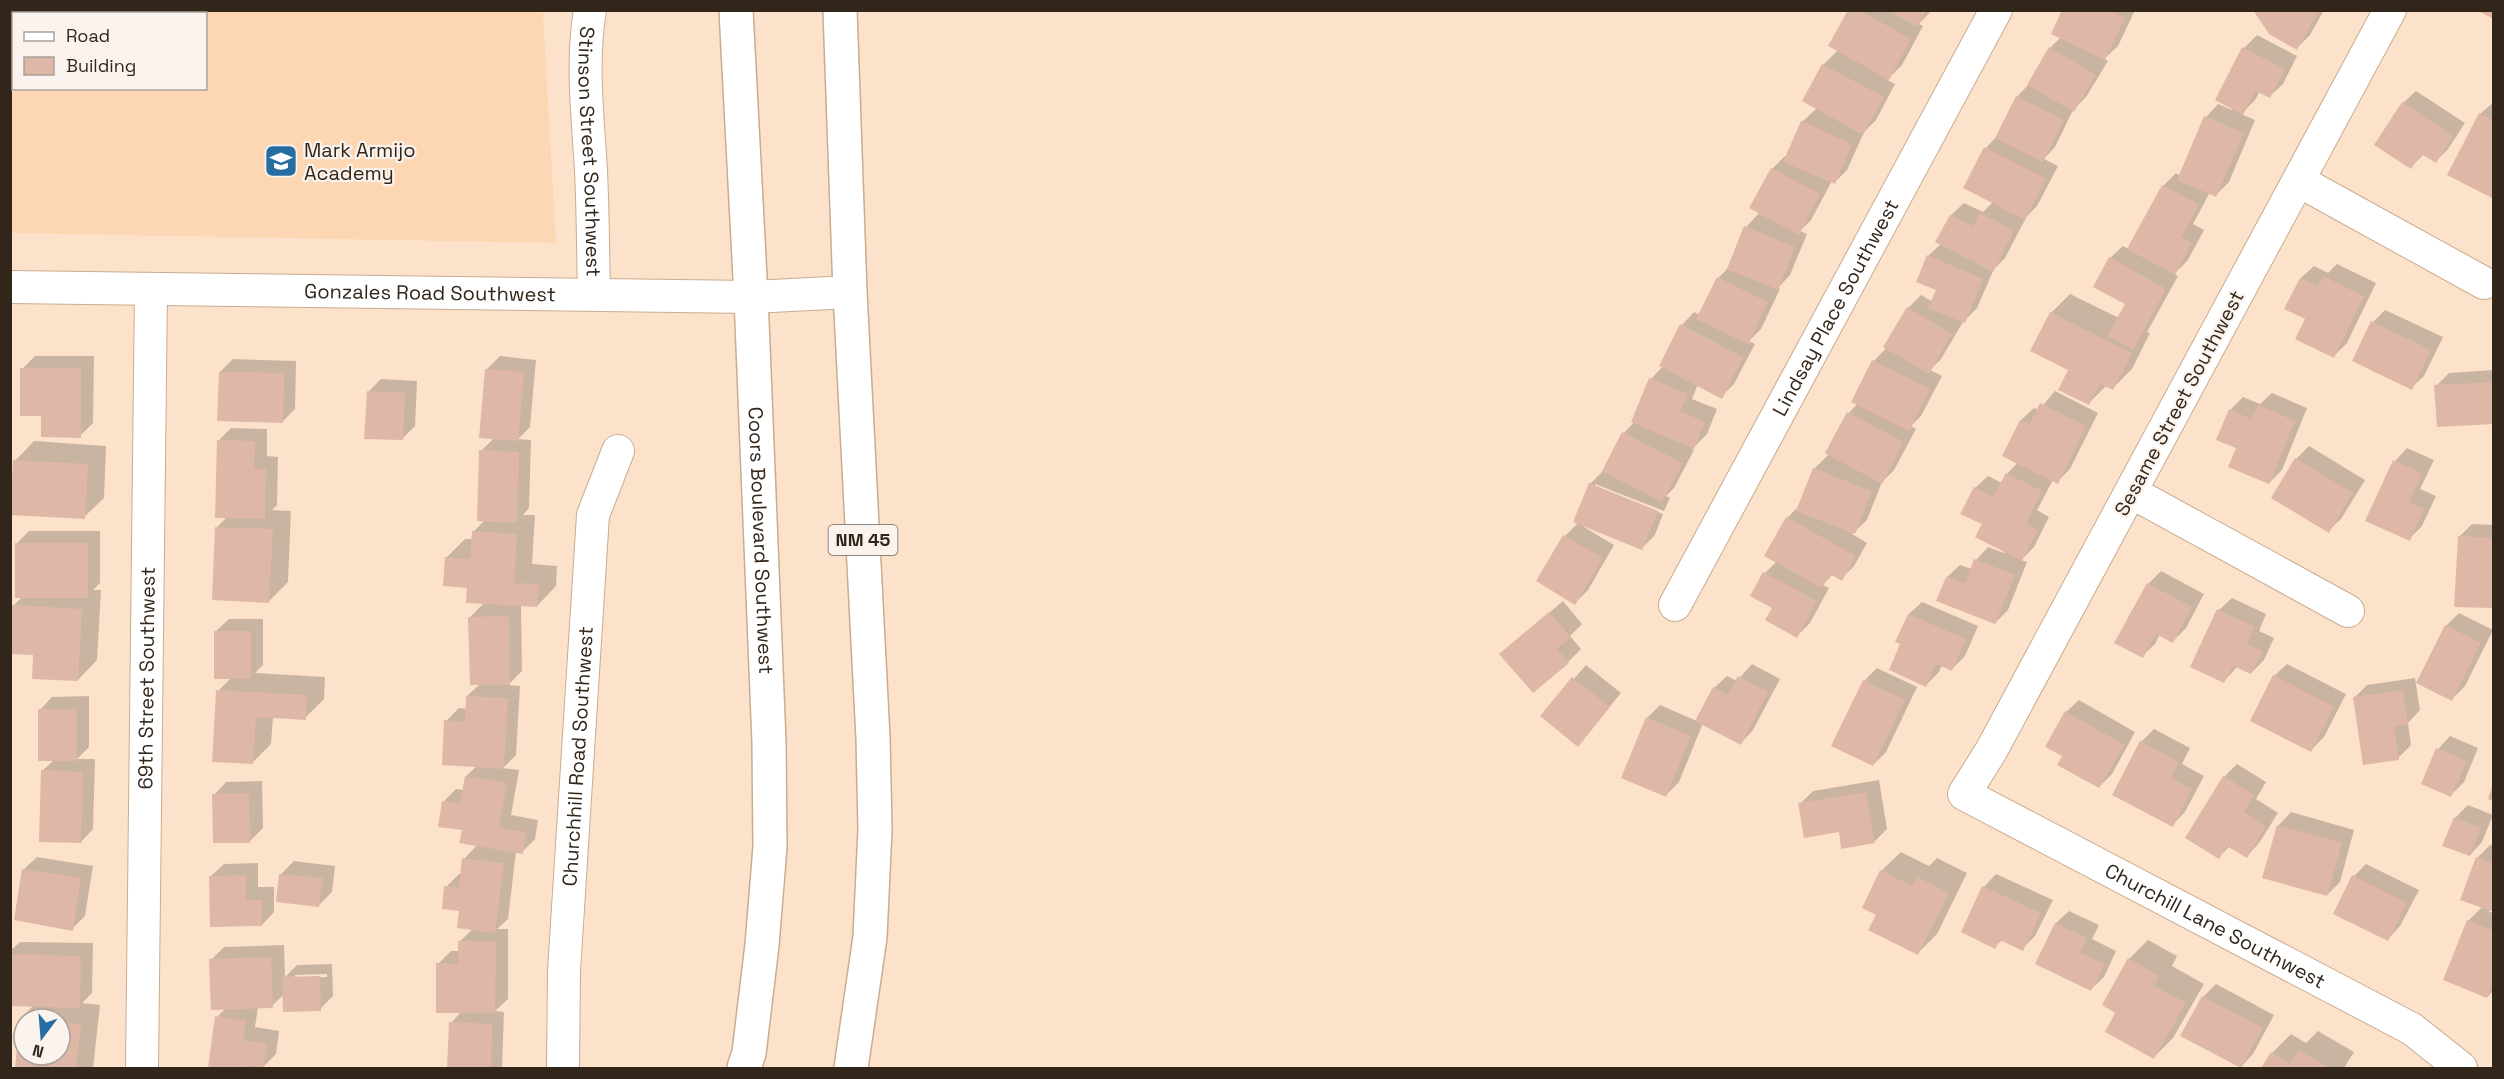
<svg xmlns="http://www.w3.org/2000/svg" width="2504" height="1079" font-family="'Space Grotesk',sans-serif">
	<style>
		.built { fill: #fdd7b4; fill-rule: evenodd }
		.shadow { fill: #0003; fill-rule: evenodd }
		.building { fill: #dfb7a6 }
		.lines { fill: none; stroke-linecap: round; stroke-linejoin: round }
		.minor-casing { stroke: #caac90; stroke-width: 34 }
		.major-casing { stroke: #caac90; stroke-width: 36 }
		.minor { stroke: #fff; stroke-width: 32 }
		.major { stroke: #fff; stroke-width: 33 }
		.labels { text-anchor: middle; stroke-width: 4.5; stroke-linejoin: round; paint-order: stroke }
		.shield { fill: #faf3ee; stroke: #6e645a; stroke-width: 1.5 }
		.shield-label { font-size: 18px; font-weight: bold; fill: #32261b }
		.poi-label { font-size: 20px; fill: #32261b; stroke: #faf3ee; text-anchor: start }
		.street-label { font-size: 20px; fill: #32261b; stroke: #faf3ee }
	</style>
	<rect width="100%" height="100%" fill="#fce2cb"/>
	<path class="built" d="M11 10 543 11 556 243 11 233ZM14 14H206V88H14Z"/>
	<g class="shadow">
		<polygon points="1849,10 1932,10 1919,24 1923,26 1902,65 1887,80 1895,84 1876,120 1864,132 1847,170 1835,182 1832,181 1811,220 1800,231 1807,234 1790,275 1778,288 1780,289 1761,329 1749,341 1755,344 1734,384 1721,397 1698,384 1692,399 1717,409 1707,434 1692,449 1694,450 1674,488 1666,496 1670,498 1664,511 1595,484 1595,487 1663,514 1655,535 1642,548 1585,525 1584,527 1614,545 1588,590 1575,603 1565,536 1578,523 1590,484 1603,471 1624,433 1634,422 1651,379 1663,366 1682,325 1694,312 1700,315 1718,278 1729,267 1746,227 1760,212 1772,169 1785,156 1787,157 1802,122 1817,108 1804,101 1823,65 1838,50"/>
		<polygon points="2064,10 2135,10 2118,46 2104,59 2108,61 2086,97 2073,110 2055,147 2044,159 2058,166 2037,206 2027,216 2005,258 1994,269 1977,308 1963,322 1941,359 1930,370 1942,376 1921,416 1911,426 1916,429 1894,470 1882,482 1867,520 1852,534 1867,543 1854,566 1841,579 1833,574 1823,585 1829,588 1810,623 1797,636 1774,608 1765,573 1776,562 1787,518 1799,506 1814,469 1829,454 1849,413 1858,403 1853,401 1874,361 1887,347 1908,308 1921,295 1933,302 1938,289 1928,256 1941,244 1937,242 1951,215 1964,203 1983,212 1993,202 1965,188 1986,148 1997,136 2017,97 2029,84 2050,48 2061,37"/>
		<polygon points="2255,10 2324,10 2310,35 2297,48"/>
		<polygon points="2257,35 2297,56 2283,84 2270,96 2260,91 2255,100 2241,114 2255,120 2229,182 2216,195 2210,192 2193,224 2204,230 2188,260 2174,274 2178,276 2147,332 2150,333 2132,369 2113,388 2107,385 2089,403 2070,369 2051,313 2070,294 2119,318 2127,303 2110,258 2123,246 2129,249 2163,186 2176,173 2180,176 2206,117 2218,104 2232,110 2233,108 2217,100 2244,48"/>
		<polygon points="2416,91 2465,123 2448,149 2436,161 2424,154 2411,167 2403,103"/>
		<polygon points="2494,102 2494,197 2480,114"/>
		<polygon points="2337,264 2376,283 2347,343 2334,356 2307,318 2301,278 2314,266 2328,273"/>
		<polygon points="2385,310 2443,337 2424,376 2411,388 2373,322"/>
		<polygon points="35,356 94,356 93,423 80,436 42,415 22,369"/>
		<polygon points="500,356 536,360 530,427 518,439 531,440 529,508 523,515 535,515 532,564 557,566 556,586 537,606 521,605 522,671 508,685 520,686 516,755 503,768 519,770 511,815 538,820 535,839 522,852 516,851 508,919 497,929 508,929 508,999 495,1011 504,1012 502,1068 449,1068 451,1023 462,1011 438,964 451,951 459,951 459,942 473,929 446,887 459,874 462,874 464,859 478,844 443,802 456,789 464,790 466,776 477,766 446,721 459,708 467,709 467,696 480,684 470,617 485,602 468,586 446,558 465,539 473,539 473,532 485,520 481,451 494,438 487,369"/>
		<polygon points="233,359 296,361 295,409 282,422 220,372"/>
		<polygon points="2494,370 2494,422 2436,386 2449,373"/>
		<polygon points="381,379 417,381 415,426 402,439 368,392"/>
		<polygon points="2055,391 2098,413 2070,469 2057,482 2053,480 2037,510 2049,517 2034,547 2021,560 2027,562 2008,610 1995,623 1947,577 1960,565 1972,569 1976,560 1988,547 2004,553 2005,551 1984,524 1975,488 1988,476 2002,483 2007,474 2018,462 2004,455 2021,420 2034,408 2039,410"/>
		<polygon points="2272,393 2307,408 2282,470 2269,483 2238,448 2230,410 2243,397 2260,404"/>
		<polygon points="231,428 267,429 267,456 278,457 277,505 272,510 291,511 288,582 269,601 217,527 227,517 218,441"/>
		<polygon points="34,441 106,446 104,498 84,517 15,461"/>
		<polygon points="2309,446 2365,480 2341,519 2328,531 2296,459"/>
		<polygon points="2407,448 2434,460 2420,489 2436,496 2422,526 2409,539 2395,461"/>
		<polygon points="2472,524 2494,525 2494,607 2459,537"/>
		<polygon points="29,531 100,531 100,583 93,590 101,590 97,660 78,680 34,654 13,606 23,596 16,544"/>
		<polygon points="2161,571 2204,594 2186,628 2173,641 2160,634 2155,644 2142,656 2148,584"/>
		<polygon points="2232,598 2266,614 2259,631 2274,638 2264,660 2251,673 2238,666 2224,681 2219,610"/>
		<polygon points="1563,601 1582,624 1570,636 1581,649 1568,662 1501,654"/>
		<polygon points="1922,602 1978,626 1965,656 1952,669 1942,665 1939,672 1926,685 1902,644 1909,614"/>
		<polygon points="2459,613 2493,630 2465,686 2452,699 2418,682 2446,626"/>
		<polygon points="229,619 263,619 263,665 255,673 325,677 324,699 305,718 273,717 271,744 252,763 218,691 231,678 216,631"/>
		<polygon points="1752,664 1780,679 1753,730 1741,743 1703,723 1679,782 1666,795 1647,718 1660,705 1697,721 1714,688 1727,676 1737,681"/>
		<polygon points="2287,664 2346,694 2324,737 2311,750 2274,676"/>
		<polygon points="1586,665 1621,693 1578,745 1542,716"/>
		<polygon points="1877,668 1917,687 1886,752 1873,765 1864,681"/>
		<polygon points="2415,678 2420,710 2408,723 2411,745 2398,758 2354,698 2367,685"/>
		<polygon points="89,696 89,747 77,759 95,759 93,829 81,842 42,771 54,760 40,710 52,697"/>
		<polygon points="2079,700 2135,732 2112,774 2099,787 2066,712"/>
		<polygon points="2154,729 2190,748 2182,764 2204,776 2185,812 2172,825 2141,742"/>
		<polygon points="2450,736 2478,748 2464,782 2451,795 2438,749"/>
		<polygon points="2237,764 2266,782 2256,799 2278,813 2259,843 2247,856 2230,846 2219,857 2224,777"/>
		<polygon points="1879,780 1887,829 1874,842 1840,830 1800,804 1813,791"/>
		<polygon points="262,781 263,828 250,841 214,795 226,782"/>
		<polygon points="2468,805 2493,815 2482,842 2470,855 2455,818"/>
		<polygon points="2291,812 2354,830 2340,882 2327,895 2264,876 2279,825"/>
		<polygon points="2490,845 2494,846 2494,910 2490,909 2489,912 2494,913 2494,990 2487,997 2468,921 2483,906 2477,858"/>
		<polygon points="1901,852 1929,866 1937,858 1967,873 1937,934 1918,953 1881,871"/>
		<polygon points="37,857 93,866 85,916 72,929 24,869"/>
		<polygon points="294,861 335,866 332,892 319,905 281,874"/>
		<polygon points="258,863 258,887 274,887 274,912 262,925 211,876 224,864"/>
		<polygon points="2366,864 2419,890 2400,926 2388,939 2354,876"/>
		<polygon points="1996,874 2053,900 2035,936 2022,949 2002,940 1995,947 1963,931 1984,887"/>
		<polygon points="2069,911 2099,925 2092,939 2116,951 2104,977 2091,989 2037,964 2056,923"/>
		<polygon points="2148,940 2177,956 2172,966 2204,984 2173,1038 2154,1057 2118,1012 2129,959"/>
		<path d="M20 942 93 943 92 993 82 1003 100 1005 93 1068H16L21 1018 34 1005H10V951ZM24 1019H60V1055H24Z"/>
		<path d="M284 945 285 977 297 965 332 964 333 996 320 1009 284 994 272 1006 258 1007 255 1027 279 1031 276 1054 263 1067 257 1066 256 1068H209L217 1017 226 1008 211 960 224 947ZM327 974V977L295 978V975Z"/>
		<polygon points="2216,984 2274,1015 2253,1054 2241,1067 2182,1036 2203,997"/>
		<polygon points="2318,1031 2354,1052 2344,1068 2263,1068 2272,1053 2291,1034 2306,1043"/>
	</g>
	<g class="building">
		<polygon points="1848,10 1859,10 1911,39 1889,80 1828,46"/>
		<polygon points="1887,10 1927,10 1918,27"/>
		<polygon points="2062,10 2110,10 2125,18 2105,60 2051,34"/>
		<polygon points="2253,10 2319,10 2297,50 2269,34"/>
		<polygon points="2476,10 2494,10 2494,19"/>
		<polygon points="2049,47 2096,75 2074,112 2027,85"/>
		<polygon points="2242,47 2285,69 2270,98 2255,91 2243,115 2215,100"/>
		<polygon points="1822,64 1884,97 1863,135 1802,101"/>
		<polygon points="2016,96 2064,120 2043,162 1995,138"/>
		<polygon points="2402,102 2453,136 2436,163 2421,154 2411,169 2374,145"/>
		<polygon points="2479,113 2494,121 2494,199 2447,175"/>
		<polygon points="2204,116 2244,133 2216,197 2177,180"/>
		<polygon points="1801,121 1852,144 1835,184 1783,162"/>
		<polygon points="1984,147 2046,179 2025,220 1963,188"/>
		<polygon points="1771,168 1820,194 1799,235 1749,208"/>
		<polygon points="2162,185 2199,205 2181,238 2192,243 2175,275 2127,249"/>
		<polygon points="1980,213 2014,230 1993,272 1935,242 1950,215 1973,226"/>
		<polygon points="1744,226 1795,247 1778,290 1727,269"/>
		<polygon points="1927,255 1983,279 1965,323 1928,308 1936,290 1916,282"/>
		<polygon points="2109,257 2166,289 2133,350 2107,336 2125,304 2093,287"/>
		<polygon points="2323,276 2364,296 2334,358 2295,339 2305,319 2284,309 2300,278 2318,286"/>
		<polygon points="1717,277 1768,302 1748,344 1696,319"/>
		<polygon points="1907,307 1952,334 1929,374 1883,347"/>
		<polygon points="2050,312 2132,353 2113,390 2100,384 2089,405 2058,390 2068,370 2030,351"/>
		<polygon points="2371,321 2431,350 2412,390 2352,361"/>
		<polygon points="1680,324 1743,357 1722,399 1659,366"/>
		<polygon points="1872,360 1930,389 1909,431 1851,402"/>
		<polygon points="20,368 81,368 81,438 41,437 41,416 20,416"/>
		<polygon points="485,369 524,372 518,441 479,438"/>
		<polygon points="219,372 284,373 283,423 217,421"/>
		<polygon points="1649,378 1688,394 1680,411 1705,422 1694,449 1631,422"/>
		<polygon points="2494,382 2494,424 2437,427 2434,385"/>
		<polygon points="367,391 405,393 403,440 364,439"/>
		<polygon points="2040,403 2086,426 2058,484 2002,456 2020,420 2030,424"/>
		<polygon points="2258,405 2295,421 2269,484 2228,467 2236,448 2216,440 2229,409 2251,419"/>
		<polygon points="1847,412 1904,442 1882,484 1825,453"/>
		<polygon points="1622,432 1683,463 1662,502 1602,471"/>
		<polygon points="217,440 255,441 254,469 266,469 265,519 215,518"/>
		<polygon points="479,450 519,452 517,523 477,521"/>
		<polygon points="2295,458 2353,493 2329,533 2271,498"/>
		<polygon points="13,460 88,464 85,519 10,515"/>
		<polygon points="2393,460 2422,473 2409,502 2424,509 2410,541 2365,521"/>
		<polygon points="1813,468 1872,491 1855,534 1796,511"/>
		<polygon points="2006,473 2042,491 2026,523 2038,530 2022,561 1975,537 1982,524 1960,514 1974,487 1993,497"/>
		<polygon points="1589,483 1658,511 1642,550 1573,522"/>
		<polygon points="1786,517 1856,556 1842,581 1830,574 1822,588 1764,556"/>
		<polygon points="215,527 273,529 269,603 212,600"/>
		<polygon points="472,531 517,534 514,583 539,584 537,607 466,603 467,588 443,586 445,557 470,559"/>
		<polygon points="1563,535 1603,558 1575,605 1536,581"/>
		<polygon points="2458,536 2494,538 2494,608 2454,607"/>
		<rect x="15" y="543" width="73" height="55"/>
		<polygon points="1974,559 2015,575 1995,624 1936,601 1946,577 1965,583"/>
		<polygon points="1763,572 1817,601 1797,638 1765,620 1772,608 1750,596"/>
		<polygon points="2147,583 2192,607 2173,643 2156,634 2143,658 2114,643"/>
		<polygon points="12,605 82,609 78,681 32,679 33,655 10,654"/>
		<polygon points="2217,609 2255,627 2247,644 2263,651 2251,674 2233,666 2224,683 2190,667"/>
		<polygon points="1549,612 1571,637 1557,649 1569,663 1533,693 1499,654"/>
		<polygon points="1908,614 1966,639 1952,671 1936,664 1926,687 1889,670 1900,644 1895,642"/>
		<polygon points="509,616 510,685 470,685 468,617"/>
		<polygon points="2445,625 2481,643 2452,701 2416,683"/>
		<rect x="214" y="631" width="37" height="48"/>
		<polygon points="2273,675 2334,707 2311,752 2250,721"/>
		<polygon points="1738,676 1768,692 1741,745 1695,721 1713,687 1728,695"/>
		<polygon points="1572,677 1610,707 1578,747 1540,716"/>
		<polygon points="1863,680 1905,700 1873,766 1831,746"/>
		<polygon points="216,690 307,695 306,720 256,717 253,764 212,762"/>
		<polygon points="2403,690 2408,725 2394,726 2399,760 2363,765 2353,697"/>
		<polygon points="466,696 508,698 504,769 442,765 444,720 465,722"/>
		<rect x="38" y="709" width="39" height="52"/>
		<polygon points="2065,711 2124,745 2099,788 2057,765 2062,756 2045,747"/>
		<polygon points="1646,717 1691,736 1666,797 1621,778"/>
		<polygon points="2140,741 2179,762 2171,777 2192,789 2173,827 2112,795"/>
		<polygon points="2436,748 2467,761 2451,797 2421,784"/>
		<polygon points="41,770 83,772 81,843 39,842"/>
		<polygon points="465,776 507,783 499,828 526,832 523,854 459,843 462,830 438,827 442,801 460,804"/>
		<polygon points="2223,776 2254,795 2244,812 2266,826 2247,858 2227,846 2219,859 2185,838"/>
		<polygon points="2493,784 2494,784 2494,801 2488,799"/>
		<polygon points="1866,792 1875,843 1841,849 1839,832 1804,838 1798,803"/>
		<polygon points="249,793 250,843 213,843 212,794"/>
		<polygon points="2454,817 2481,828 2470,856 2442,846"/>
		<polygon points="2277,825 2342,843 2327,896 2262,878"/>
		<polygon points="2476,857 2494,863 2494,912 2460,900"/>
		<polygon points="462,858 504,863 495,933 457,928 459,911 442,909 444,886 459,887"/>
		<polygon points="22,869 81,878 73,931 14,920"/>
		<polygon points="1880,870 1912,886 1917,877 1949,893 1918,955 1868,930 1876,915 1862,908"/>
		<polygon points="279,874 323,878 319,907 276,902"/>
		<polygon points="246,875 246,900 262,900 262,926 210,927 209,876"/>
		<polygon points="2352,875 2407,903 2388,941 2333,914"/>
		<polygon points="1982,886 2041,913 2023,951 2000,940 1995,949 1961,932"/>
		<polygon points="2467,920 2494,931 2494,982 2487,998 2443,980"/>
		<polygon points="2055,923 2087,938 2080,953 2105,964 2091,991 2035,964"/>
		<polygon points="458,941 496,941 495,1013 436,1013 436,963 458,964"/>
		<polygon points="10,954 81,956 80,1008 10,1006"/>
		<polygon points="271,957 273,1008 211,1010 209,959"/>
		<polygon points="2128,958 2159,976 2154,986 2186,1003 2154,1059 2105,1032 2115,1013 2102,1005"/>
		<polygon points="320,976 321,1011 283,1012 282,977"/>
		<polygon points="2202,996 2263,1028 2241,1068 2180,1036"/>
		<polygon points="215,1016 246,1021 243,1040 267,1044 264,1068 247,1066 246,1068 208,1068"/>
		<polygon points="20,1017 24,1018 24,1055 60,1055 60,1022 81,1024 76,1068 15,1068"/>
		<polygon points="449,1022 492,1024 491,1068 447,1068"/>
		<polygon points="2298,1050 2330,1068 2261,1068 2271,1052 2290,1064"/>
	</g>
	<g class="lines">
		<g class="minor-casing">
			<g id="minor">
				<path id="s1" d="M590 10C581 64 588 117 591 171 593 212 593 253 594 294"/>
				<path id="s2" d="M2390 10 1991 751 1964 794 2412 1029 2461 1068"/>
				<polyline points="2299,181 2484,283"/>
				<path id="s3" d="M10 287 751 297 850 292"/>
				<polyline points="2131,492 2348,611"/>
				<path id="s4" d="M1675 605 1996 10"/>
				<path id="s5" d="M142 1068 151 289"/>
				<path id="s6" d="M563 1068 564 971 593 515 618 451"/>
			</g>
		</g>
		<g class="major-casing">
			<g id="major">
				<path id="s7" d="M736 10 751 297 769 742 770 847 762 945 749 1053 744 1068"/>
				<polyline points="840,10 850,292 873,738 875,829 870,937 851,1068"/>
			</g>
		</g>
		<use href="#minor" class="minor"/>
		<use href="#major" class="major"/>
	</g>
	<defs>
		<g id="school-square" transform="scale(1.725)"><rect x="-9" y="-9" width="18" height="18" rx="4" fill="#266ea2" stroke="#faf3ee"/><path d="M0-5L7-2L0 1L-7-2ZM-4 1L0 2.5L4 1V4Q0 6-4 4Z" fill="#fff"/></g>
	</defs>
	<g fill-rule="evenodd">
		<use href="#school-square" x="281" y="161"/>
	</g>
	<g class="labels">
		<rect class="shield" x="828.5" y="525" width="69" height="30" rx="4.5"/>
		<g class="shield-label">
			<text x="863" y="546">NM 45</text>
		</g>
		<g class="poi-label">
			<text x="304" y="157">Mark Armijo<tspan x="304" dy="23">Academy</tspan></text>
		</g>
		<g class="street-label">
			<text dy="7" stroke="none"><textPath href="#s1" startOffset="142">Stinson Street Southwest</textPath></text>
			<text dy="7" stroke="none"><textPath href="#s3" startOffset="420">Gonzales Road Southwest</textPath></text>
			<text dy="7" stroke="none"><textPath href="#s4" startOffset="338">Lindsay Place Southwest</textPath></text>
			<text transform="translate(2179 403) rotate(-62)" y="7">Sesame Street Southwest</text>
			<text dy="7" stroke="none"><textPath href="#s7" startOffset="531">Coors Boulevard Southwest</textPath></text>
			<text dy="7" stroke="none"><textPath href="#s5" startOffset="390">69th Street Southwest</textPath></text>
			<text dy="7" stroke="none"><textPath href="#s6" startOffset="312">Churchhill Road Southwest</textPath></text>
			<text dy="7" stroke="none"><textPath href="#s2" startOffset="1176">Churchill Lane Southwest</textPath></text>
		</g>
	</g>
	<rect width="2504" height="1079" fill="none" stroke="#32261b" stroke-width="24"/>
	<rect x="12" y="12" width="195" height="78" fill="#faf3ee" stroke="#aaa19a" stroke-width="1.5"/>
	<rect x="24" y="32" width="30" height="9" fill="#ffffff" stroke="#aaa19a" stroke-width="1.5"/>
	<text x="66" y="42" font-size="18" fill="#32261b">Road</text>
	<rect x="24" y="57" width="30" height="18" fill="#dfb7a6" stroke="#aaa19a" stroke-width="1.5"/>
	<text x="66" y="72" font-size="18" fill="#32261b">Building</text>
	<g transform="translate(42 1037) rotate(196)"><circle r="28" fill="#faf3ee" stroke="#aaa19a" stroke-width="1.5"/>
	<path d="M0-4.5L10 22L0 15L-10 22Z" fill="#266ea2"/>
	<text y="-9" font-size="16" font-weight="bold" text-anchor="middle" fill="#32261b">N</text>
	</g>
</svg>
